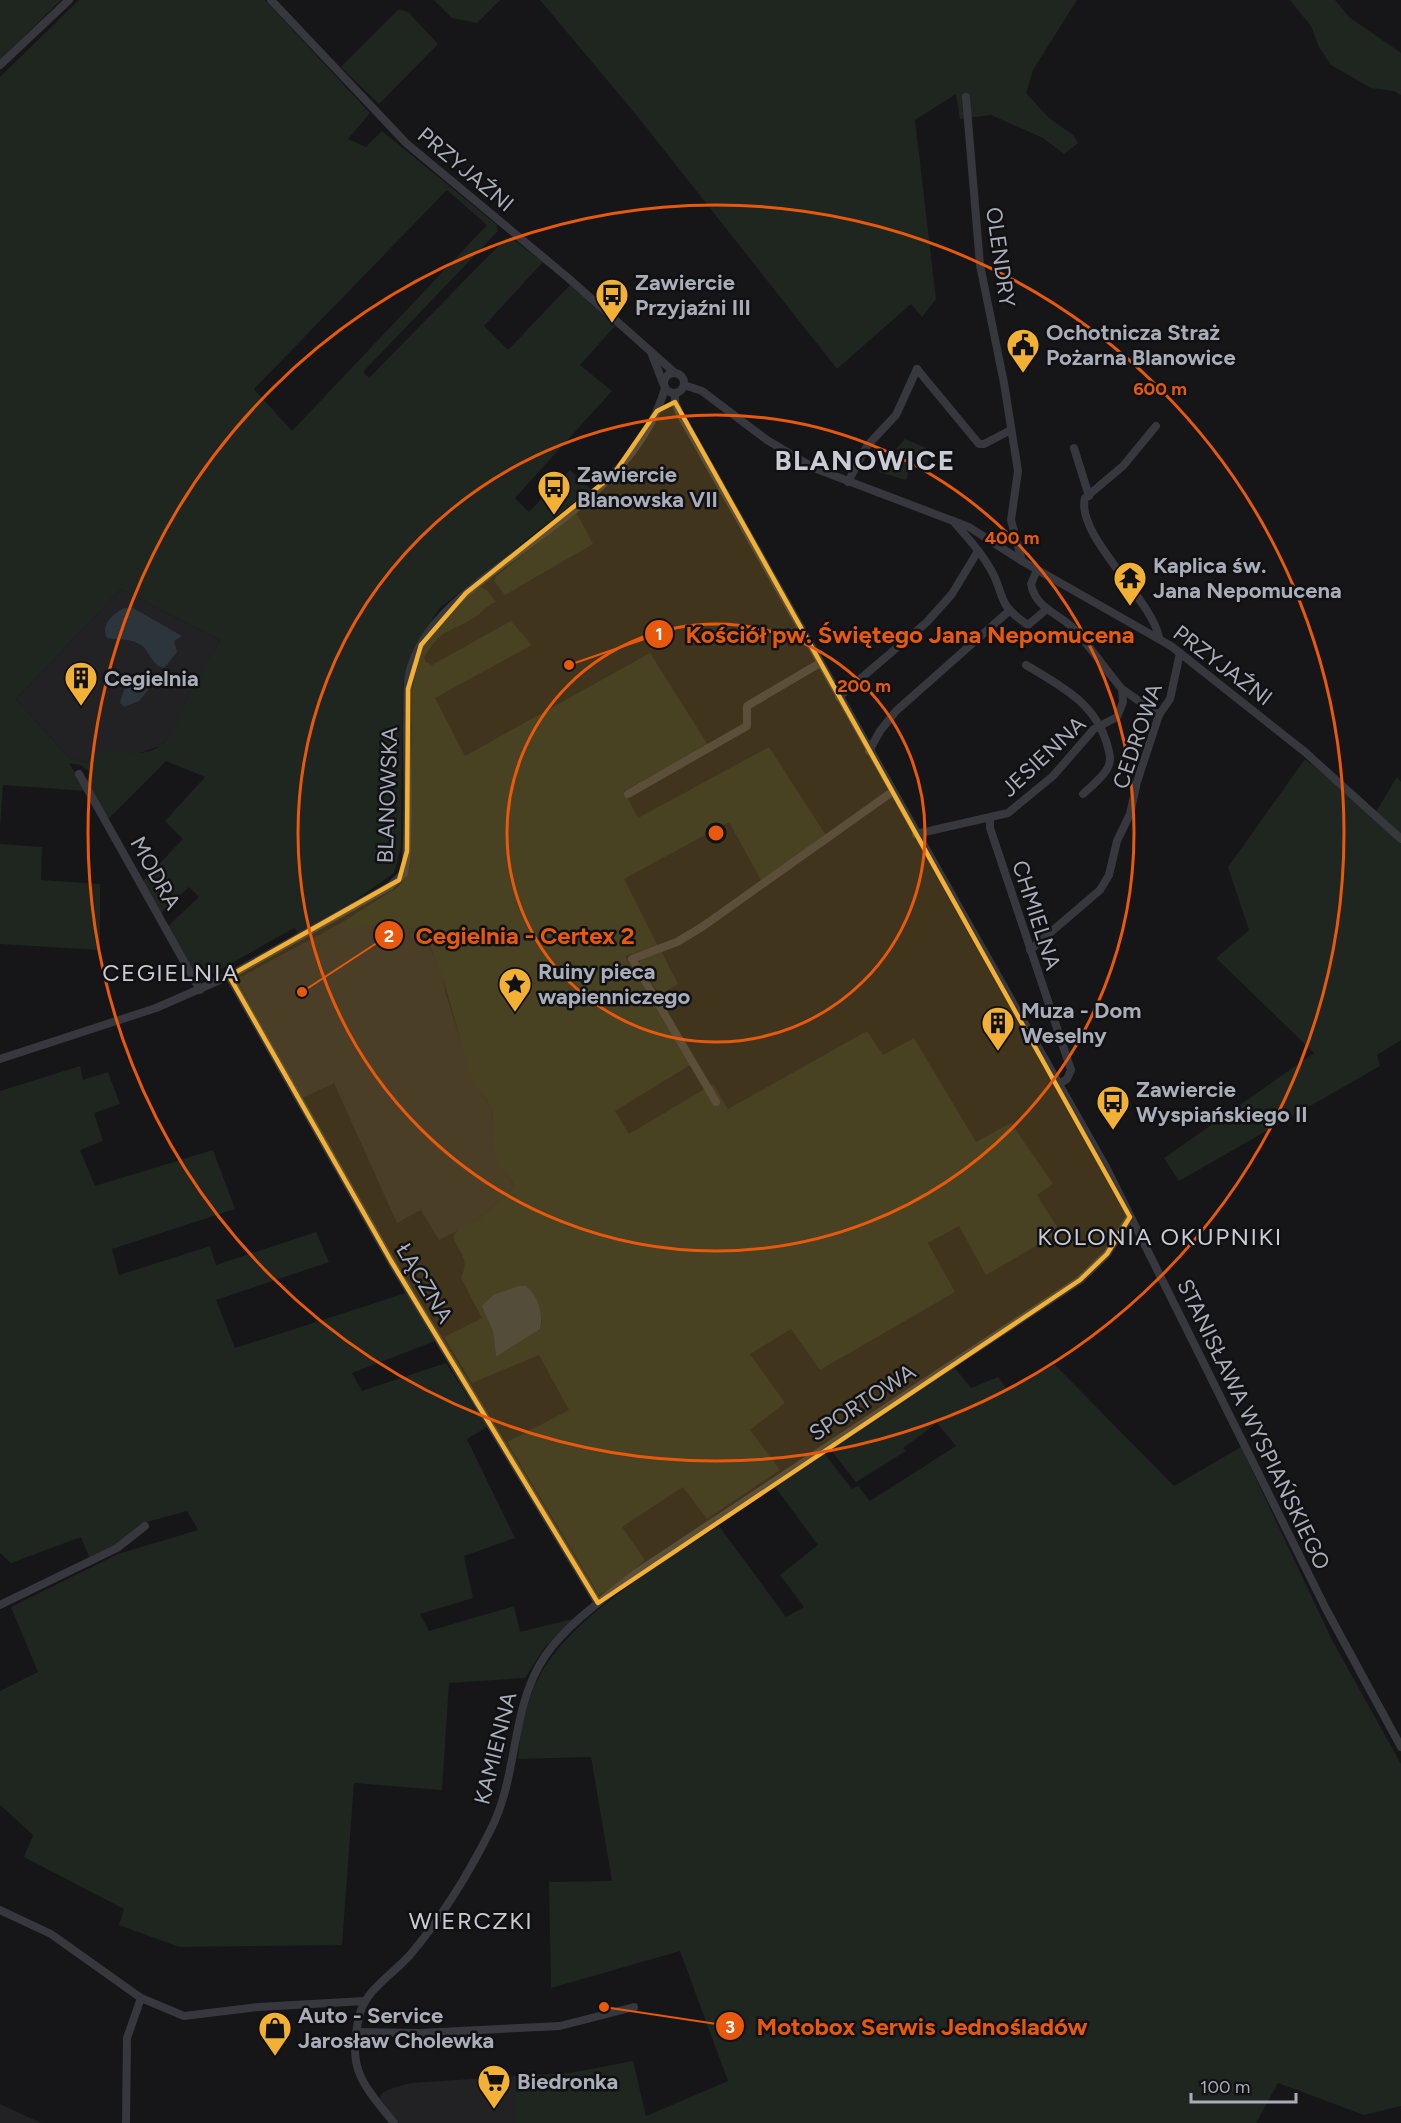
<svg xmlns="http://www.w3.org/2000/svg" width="1401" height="2123" font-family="Figtree,sans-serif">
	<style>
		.built { fill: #222225 }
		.green { fill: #1e261f; fill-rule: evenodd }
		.water { fill: #2c353c }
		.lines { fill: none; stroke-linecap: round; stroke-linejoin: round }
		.minor { stroke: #37383d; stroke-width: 8 }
		.marked { fill: #f2b134; fill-opacity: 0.2; stroke: #f2b134; stroke-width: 4.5; stroke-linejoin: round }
		.ring { fill: none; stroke: #e8590c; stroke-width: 3 }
		.labels { text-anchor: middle; stroke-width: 5; stroke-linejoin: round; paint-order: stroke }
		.street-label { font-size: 22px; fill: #a8adb8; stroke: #111113 }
		.poi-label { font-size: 22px; font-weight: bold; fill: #a8adb8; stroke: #111113; text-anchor: start }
		.neighbourhood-label { font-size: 24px; letter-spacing: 1.5px; fill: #c9ccd4; stroke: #111113 }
		.district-label { font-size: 28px; font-weight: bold; letter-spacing: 1.5px; fill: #c9ccd4; stroke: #111113 }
		.centre { fill: #e8590c; stroke: #111113; stroke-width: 3 }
		.ring-label { font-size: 18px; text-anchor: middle; font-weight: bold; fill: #e8590c; stroke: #111113; stroke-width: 5; stroke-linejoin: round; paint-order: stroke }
		.leader { fill: none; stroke: #e8590c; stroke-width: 2 }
		.callout-dot { fill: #e8590c; stroke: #111113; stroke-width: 2 }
		.mark-label { font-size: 18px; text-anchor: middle; font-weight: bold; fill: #fff }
		.callout-label { font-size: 24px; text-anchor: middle; font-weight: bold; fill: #e8590c; stroke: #111113; stroke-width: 5; stroke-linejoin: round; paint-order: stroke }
	</style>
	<rect width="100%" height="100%" fill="#161618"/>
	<g class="built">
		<polygon points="121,589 220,640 187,699 178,726 171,736 160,746 134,755 98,752 89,763 69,758 16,699"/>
		<polygon points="341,923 341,927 376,925 391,931 416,928 421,932 442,970 445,991 472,1077 491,1108 501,1166 508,1173 514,1188 475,1222 439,1240 421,1210 397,1223 334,1083 300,1099 237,979"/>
		<polygon points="516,2076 516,2123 398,2123 380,2098 382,2093 390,2089 410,2083"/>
		<polygon points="0,2104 41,2123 0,2123"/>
	</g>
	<g class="green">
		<polygon points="0,0 61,0 0,60"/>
		<path d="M79 0H265L370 113 348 139 366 147 382 131 497 225 498 231 363 372 369 378 506 238 514 240 543 262 484 326 508 350 570 285 615 326 580 365 612 391 515 498 529 512 570 470 591 489 440 608 414 648 403 684 401 848 394 873 351 903 298 933 294 928 200 981 168 926 199 897 189 887 160 914 142 882 183 839 165 821 205 777 166 761 107 820 87 782 89 771 80 765 69 763 86 791 3 785 0 829V77ZM447 190 487 225 292 431 254 389ZM121 589 220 640C209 659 198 678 188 697 179 715 178 732 161 745 136 763 109 745 98 752 94 754 91 760 88 763L69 758 16 699Z"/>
		<polygon points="434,0 500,0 477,23 452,18"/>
		<polygon points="540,0 1077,0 1033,70 1026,93 1049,118 1073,135 1078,143 1064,154 1043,138 991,115 960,119 956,94 915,120 936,299 922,317 911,304 837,369 638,117"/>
		<polygon points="1290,0 1335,0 1349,17 1401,53 1401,95 1394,91 1371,88 1331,65 1319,47 1311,26"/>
		<polygon points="399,9 408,12 438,44 379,104 341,67"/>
		<polygon points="905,439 926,448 928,460 926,464 912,459 913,454 896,449"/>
		<polygon points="884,454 911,463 906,480 879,472"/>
		<polygon points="576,512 593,544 505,595 494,581 496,576"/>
		<path d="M480 587 487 590 496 602C486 605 482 614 472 619 448 633 440 629 424 658L426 662 432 665 511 621 532 645 435 698 465 756 650 653 708 745 624 791 638 818 769 747 827 837 762 882 729 822 624 879 658 946 625 956 690 1065 615 1111 629 1134 713 1084 728 1109 867 1031 883 1055 914 1038 976 1142 1011 1123 1053 1184 1037 1195 1060 1232 986 1275 959 1226 928 1243 955 1292 820 1370 791 1329 750 1354 785 1403 750 1430 780 1470 707 1519 683 1487 622 1527 645 1560 615 1586 599 1595 507 1442 569 1410 539 1355 472 1383 444 1337 482 1318 461 1278C470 1258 460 1255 453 1237L459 1228 475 1222 514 1188C511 1174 497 1167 494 1153 491 1139 495 1125 492 1112 489 1099 476 1089 471 1076 458 1042 442 947 416 928L391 931 376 925 345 930 341 927V923L399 886 410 867 412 694 415 669C424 639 453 605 480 587ZM539 1306 542 1320 540 1329 496 1357 493 1331Z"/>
		<polygon points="1305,759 1374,815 1397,777 1401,782 1401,1040 1377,1055 1380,1066 1179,1181 1164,1158 1314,1053 1216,958 1249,930 1228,867"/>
		<polygon points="0,844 42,847 41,880 100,884 100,950 0,944"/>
		<polygon points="661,951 678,984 660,995 639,964 641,959"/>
		<polygon points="80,1066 83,1080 108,1072 120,1104 94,1113 103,1141 80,1150 95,1186 213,1150 235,1209 112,1249 119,1275 210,1246 216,1265 316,1232 329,1262 216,1300 235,1348 406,1293 435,1341 352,1373 362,1391 446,1363 487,1427 467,1439 515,1538 464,1556 473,1598 420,1614 429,1631 514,1606 520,1632 573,1619 544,1648 525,1678 449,1683 442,1790 354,1783 342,1945 179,1947 119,1925 124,1909 24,1857 33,1835 0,1805 0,1691 38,1672 11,1607 118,1554 198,1530 187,1511 143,1523 115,1545 89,1557 81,1537 11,1563 0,1553 0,1091"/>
		<path d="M1055 1365 1174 1486 1241 1447 1332 1640 1401 1764V2106L1364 2115 1278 2083 1256 2123H516V2076L570 2073 633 2061 646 2116 728 2081 680 1951 551 1988 549 1882 612 1881 591 1757 518 1759C520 1733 526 1702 538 1679 569 1618 663 1562 719 1526L786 1617 804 1607 780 1575 818 1545 775 1487 824 1453 852 1489 858 1486 870 1501 956 1446 937 1423 903 1448 906 1451 856 1482 833 1453V1448L838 1444 954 1367 971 1388 998 1377 1007 1389Z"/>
	</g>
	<g class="water">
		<path d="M124 608H133L182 636 174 641 177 652 164 668C150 664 151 652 141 645 131 638 118 640 107 638 100 625 113 614 124 608Z"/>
		<path d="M133 676 144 677 149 689 139 701 124 707 120 703C122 695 126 681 133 676Z"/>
		<path d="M519 1286H526C538 1295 544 1314 540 1329L496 1357 493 1331 482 1306 493 1295Z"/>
	</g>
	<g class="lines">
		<g class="minor">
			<polyline points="271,0 406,143 567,277 675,373"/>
			<polyline points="0,65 69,0"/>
			<polyline points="966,97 980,265 1004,383 1018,471 1011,520 1022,561"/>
			<polyline points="651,352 663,383"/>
			<polyline points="917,369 979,444 984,444 1011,430"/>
			<circle cx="674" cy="383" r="10"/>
			<polyline points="684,385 702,391 767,440 814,468 969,527 1022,561 1171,646 1305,752 1401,839"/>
			<polyline points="675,394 675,402 679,412 1107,1169 1326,1609 1401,1747"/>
			<path d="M1156 426 1123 466 1085 498C1075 535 1153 600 1159 638"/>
			<polyline points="1074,448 1089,496"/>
			<polyline points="848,482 867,446 896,415 917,369"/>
			<path d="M953 521C965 535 979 549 988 565 1007 594 993 602 1028 625L1047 609"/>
			<path d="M1026 665C1061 686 1095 703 1107 744 1109 752 1112 759 1108 767 1104 777 1091 786 1083 794"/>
			<polyline points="1122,689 1159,715"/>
			<polyline points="839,697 927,622 952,594 978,551"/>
			<polyline points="869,751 880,731 896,711 1009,611"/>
			<polyline points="79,774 200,990"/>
			<polyline points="628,794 747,726 747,706 820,663"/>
			<polyline points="990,818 990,828 1071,1070 1067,1079 1059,1084"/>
			<path d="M916 834 1008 813 1053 776 1094 729 1117 717 1123 702 1122 689C1105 669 1090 646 1072 627 1057 613 1035 607 1031 584L1037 570"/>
			<polyline points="1030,950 1100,890 1109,875 1117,841 1130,814 1137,782 1159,715 1170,699 1180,653"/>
			<polyline points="229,976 391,1261 598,1603"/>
			<path d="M0 1059 156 1008 229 976 390 886 404 873 406 861C409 816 407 770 407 724 408 704 405 681 413 661 425 626 459 598 487 576 553 524 641 474 665 388"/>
			<polyline points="716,1102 632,959 677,942 702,927 892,792"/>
			<polyline points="0,1605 117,1548 145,1526"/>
			<polyline points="0,1910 51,1934 141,1998 184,2016 258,2007 365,2001"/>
			<polyline points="357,2032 420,2033 560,2026 634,2007"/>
			<polyline points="126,2123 127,2038 141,1998"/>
			<path d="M394 2123C361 2082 346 2068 360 2013 367 1989 394 1973 410 1955 442 1917 469 1873 491 1829 519 1774 510 1708 545 1656 568 1623 607 1596 639 1571L1080 1280 1107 1254 1130 1217"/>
		</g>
	</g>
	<path class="marked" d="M675 402 1130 1217 1107 1254 1080 1280 598 1603 391 1261 229 976 399 880 407 851 408 689 421 645 466 593 613 475 657 411Z"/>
	<g class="ring">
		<circle cx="716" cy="833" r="209"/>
		<circle cx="716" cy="833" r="418"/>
		<circle cx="716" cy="833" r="628"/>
	</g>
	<defs>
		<g id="bus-pin" transform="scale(1.725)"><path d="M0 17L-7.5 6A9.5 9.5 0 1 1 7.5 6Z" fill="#f2b134" stroke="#111113"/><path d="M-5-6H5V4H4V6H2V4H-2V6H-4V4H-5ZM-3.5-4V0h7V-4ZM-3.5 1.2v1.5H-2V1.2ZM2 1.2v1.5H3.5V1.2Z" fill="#111"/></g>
		<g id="civic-pin" transform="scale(1.725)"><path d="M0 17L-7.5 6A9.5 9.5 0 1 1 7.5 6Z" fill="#f2b134" stroke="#111113"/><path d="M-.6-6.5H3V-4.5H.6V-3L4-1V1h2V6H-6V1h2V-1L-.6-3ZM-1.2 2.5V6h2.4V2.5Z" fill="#111"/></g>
		<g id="temple-pin" transform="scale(1.725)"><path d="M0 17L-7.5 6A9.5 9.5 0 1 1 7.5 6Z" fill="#f2b134" stroke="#111113"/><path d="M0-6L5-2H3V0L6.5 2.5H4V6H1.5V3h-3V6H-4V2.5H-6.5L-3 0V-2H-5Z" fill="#111"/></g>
		<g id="building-pin" transform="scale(1.725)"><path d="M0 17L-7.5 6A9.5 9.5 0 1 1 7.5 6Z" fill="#f2b134" stroke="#111113"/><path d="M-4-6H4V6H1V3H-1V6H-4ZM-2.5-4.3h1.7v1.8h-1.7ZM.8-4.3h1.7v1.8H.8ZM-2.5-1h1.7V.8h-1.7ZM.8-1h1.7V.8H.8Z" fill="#111"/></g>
		<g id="sight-pin" transform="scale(1.725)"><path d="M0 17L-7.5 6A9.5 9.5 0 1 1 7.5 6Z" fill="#f2b134" stroke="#111113"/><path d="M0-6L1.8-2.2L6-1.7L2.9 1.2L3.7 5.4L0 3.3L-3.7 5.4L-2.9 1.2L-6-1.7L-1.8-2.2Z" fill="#111"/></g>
		<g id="shop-pin" transform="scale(1.725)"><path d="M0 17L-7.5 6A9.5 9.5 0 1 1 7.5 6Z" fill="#f2b134" stroke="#111113"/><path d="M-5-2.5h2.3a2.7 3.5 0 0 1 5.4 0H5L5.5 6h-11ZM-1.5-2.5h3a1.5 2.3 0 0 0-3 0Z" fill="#111"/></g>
		<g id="supermarket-pin" transform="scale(1.725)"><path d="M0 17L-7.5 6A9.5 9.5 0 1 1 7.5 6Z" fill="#f2b134" stroke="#111113"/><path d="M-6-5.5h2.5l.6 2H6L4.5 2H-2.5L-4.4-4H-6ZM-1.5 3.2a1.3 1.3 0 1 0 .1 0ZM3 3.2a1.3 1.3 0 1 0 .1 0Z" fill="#111"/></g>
	</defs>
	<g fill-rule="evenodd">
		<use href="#bus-pin" x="612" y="295"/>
		<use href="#civic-pin" x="1023" y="345"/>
		<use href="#bus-pin" x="554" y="487"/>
		<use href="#temple-pin" x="1130" y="578"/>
		<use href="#building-pin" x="81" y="678"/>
		<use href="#sight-pin" x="515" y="984"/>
		<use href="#building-pin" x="998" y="1023"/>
		<use href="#bus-pin" x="1113" y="1102"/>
		<use href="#shop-pin" x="275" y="2028"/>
		<use href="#supermarket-pin" x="494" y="2081"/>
	</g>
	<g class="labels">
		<g class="street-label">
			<text transform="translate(466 169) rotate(40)" y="8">PRZYJAŹNI</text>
			<text transform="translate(1001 257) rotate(82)" y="8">OLENDRY</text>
			<text transform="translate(1223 665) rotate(37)" y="8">PRZYJAŹNI</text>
			<text transform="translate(1137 736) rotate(-71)" y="8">CEDROWA</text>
			<text transform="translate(1043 756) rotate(-43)" y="8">JESIENNA</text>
			<text transform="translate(387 795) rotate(-88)" y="8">BLANOWSKA</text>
			<text transform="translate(156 873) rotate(61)" y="8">MODRA</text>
			<text transform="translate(1037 915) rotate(72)" y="8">CHMIELNA</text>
			<text transform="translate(425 1283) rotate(59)" y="8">ŁĄCZNA</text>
			<text transform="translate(862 1402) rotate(-33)" y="8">SPORTOWA</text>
			<text transform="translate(1254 1424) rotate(64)" y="8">STANISŁAWA WYSPIAŃSKIEGO</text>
			<text transform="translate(495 1748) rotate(-76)" y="8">KAMIENNA</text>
		</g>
		<g class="poi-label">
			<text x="635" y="290">Zawiercie<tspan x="635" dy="25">Przyjaźni III</tspan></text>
			<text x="1046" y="340">Ochotnicza Straż<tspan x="1046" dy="25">Pożarna Blanowice</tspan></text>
			<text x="577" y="482">Zawiercie<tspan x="577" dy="25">Blanowska VII</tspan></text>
			<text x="1153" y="573">Kaplica św.<tspan x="1153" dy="25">Jana Nepomucena</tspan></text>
			<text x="104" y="686">Cegielnia</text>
			<text x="538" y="979">Ruiny pieca<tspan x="538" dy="25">wapienniczego</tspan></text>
			<text x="1021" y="1018">Muza - Dom<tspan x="1021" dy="25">Weselny</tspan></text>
			<text x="1136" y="1097">Zawiercie<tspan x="1136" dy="25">Wyspiańskiego II</tspan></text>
			<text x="298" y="2023">Auto - Service<tspan x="298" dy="25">Jarosław Cholewka</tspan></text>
			<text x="517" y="2089">Biedronka</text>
		</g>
		<g class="neighbourhood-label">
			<text x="171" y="981">CEGIELNIA</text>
			<text x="1160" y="1245">KOLONIA OKUPNIKI</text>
			<text x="471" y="1929">WIERCZKI</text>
		</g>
		<g class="district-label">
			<text x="865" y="470">BLANOWICE</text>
		</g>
	</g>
	<circle cx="716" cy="833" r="9" class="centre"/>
	<g class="ring-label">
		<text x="1160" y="395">600 m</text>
		<text x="1012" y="544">400 m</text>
		<text x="864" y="692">200 m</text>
	</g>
	<path class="leader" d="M569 665L659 634M302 992L389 935M604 2007L730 2026"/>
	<g class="callout-dot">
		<circle cx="569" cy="665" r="6"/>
		<circle cx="302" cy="992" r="6"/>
		<circle cx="604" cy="2007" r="6"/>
		<circle cx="659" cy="634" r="15"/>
		<circle cx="389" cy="935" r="15"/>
		<circle cx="730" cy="2026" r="15"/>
	</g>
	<g class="mark-label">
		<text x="659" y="640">1</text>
		<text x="389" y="942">2</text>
		<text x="730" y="2033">3</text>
	</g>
	<g class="callout-label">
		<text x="910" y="643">Kościół pw. Świętego Jana Nepomucena</text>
		<text x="525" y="944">Cegielnia - Certex 2</text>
		<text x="922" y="2035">Motobox Serwis Jednośladów</text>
	</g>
	<path d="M1191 2093v9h105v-9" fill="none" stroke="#a8adb8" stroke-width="3"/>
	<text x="1200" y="2093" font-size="18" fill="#a8adb8" stroke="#111113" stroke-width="4.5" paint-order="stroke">100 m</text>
</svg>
